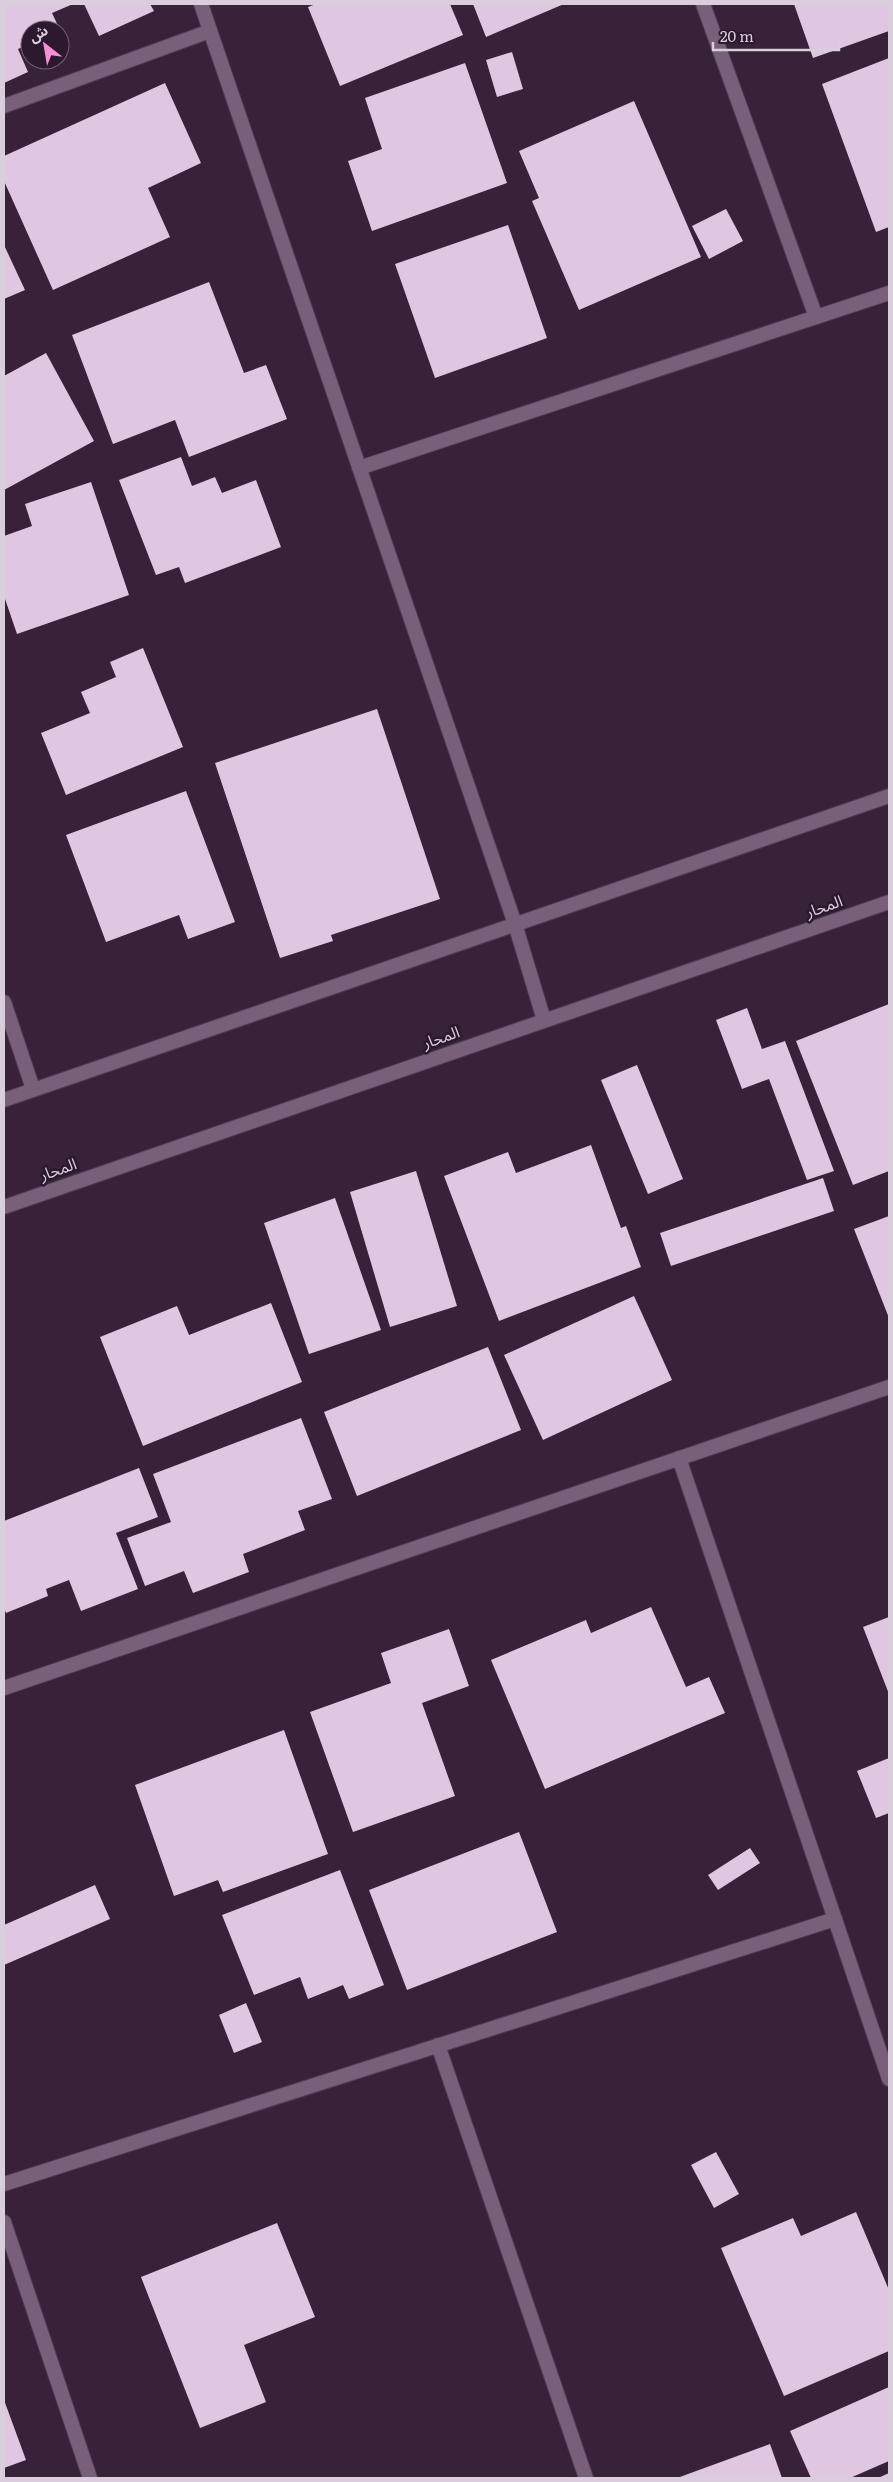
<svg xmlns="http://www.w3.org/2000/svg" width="893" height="2482" font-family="Literata,'Noto Sans Arabic',serif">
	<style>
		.building { fill: #dfc7e2 }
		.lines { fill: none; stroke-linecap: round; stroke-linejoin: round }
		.minor-casing { stroke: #4f3d51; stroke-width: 16 }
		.tertiary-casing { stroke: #4f3d51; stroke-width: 16 }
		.minor { stroke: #78607a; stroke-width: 14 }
		.tertiary { stroke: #78607a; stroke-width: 14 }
		.labels { text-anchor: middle; stroke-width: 5; stroke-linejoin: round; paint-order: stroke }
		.street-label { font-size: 16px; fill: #dacddc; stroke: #2c192f }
	</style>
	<rect width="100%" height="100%" fill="#372239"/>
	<g class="building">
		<polygon points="4,4 73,4 52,13 60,30 30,30 30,44 18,49 28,72 4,83"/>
		<polygon points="84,4 150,4 154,11 99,36"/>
		<polygon points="316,4 450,4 463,35 340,86 308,7"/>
		<polygon points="473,4 564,4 486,37"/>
		<polygon points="794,4 889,4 889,31 813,58"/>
		<polygon points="512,52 523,89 497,97 486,60"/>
		<polygon points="889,58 889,227 876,232 822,84"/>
		<polygon points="465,63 507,183 372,231 348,161 382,149 365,98"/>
		<polygon points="165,83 201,163 148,188 170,237 53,290 4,181 4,156"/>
		<polygon points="634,101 701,257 579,310 532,201 539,198 519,151"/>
		<polygon points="726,209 743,241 709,259 692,226"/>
		<polygon points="508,225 547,338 435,378 395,264"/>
		<polygon points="4,245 25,290 4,299"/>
		<polygon points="209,282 244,373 266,365 287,419 189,457 175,420 113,444 72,335"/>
		<polygon points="46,353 94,441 4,490 4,376"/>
		<polygon points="181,457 192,486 215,477 222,493 256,480 281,547 185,583 179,567 156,575 119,480"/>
		<polygon points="91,482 129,595 17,634 4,596 4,536 32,526 25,504"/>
		<polygon points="143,648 183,747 66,795 41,733 90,713 81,692 116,677 110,662"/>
		<polygon points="377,709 440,899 331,935 333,941 280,958 215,763"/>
		<polygon points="186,791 235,922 188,939 179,915 106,942 66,835"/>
		<polygon points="889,1004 889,1171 853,1185 796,1041"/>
		<polygon points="747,1008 762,1049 785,1041 834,1171 807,1180 769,1079 742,1089 716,1020"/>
		<polygon points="637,1065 683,1179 648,1194 601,1080"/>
		<polygon points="591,1145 621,1228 626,1226 641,1267 499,1321 444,1176 508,1152 516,1173"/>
		<polygon points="416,1171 457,1306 390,1327 350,1192"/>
		<polygon points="823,1178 834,1211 671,1266 660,1233"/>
		<polygon points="335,1198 381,1330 309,1354 264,1223"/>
		<polygon points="889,1216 889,1318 854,1229"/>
		<polygon points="634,1296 672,1380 543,1440 504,1355"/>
		<polygon points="271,1303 302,1382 143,1446 100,1337 177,1306 189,1335"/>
		<polygon points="488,1347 521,1430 357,1496 324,1412"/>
		<polygon points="301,1418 332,1499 298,1511 305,1530 243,1554 249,1572 193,1593 184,1571 145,1586 127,1538 171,1522 153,1474"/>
		<polygon points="139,1468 158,1517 116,1533 138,1589 81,1611 69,1580 46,1589 48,1596 6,1613 4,1608 4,1521"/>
		<polygon points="651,1607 686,1687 709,1677 725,1713 545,1789 491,1660 586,1620 591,1633"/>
		<polygon points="889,1617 889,1694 863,1627"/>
		<polygon points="449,1629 469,1686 422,1703 455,1796 353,1832 310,1712 391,1683 381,1653"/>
		<polygon points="284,1730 328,1854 223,1892 218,1880 174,1896 135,1785"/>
		<polygon points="889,1758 889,1813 876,1818 857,1771"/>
		<polygon points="519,1832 557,1932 407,1990 369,1890"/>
		<polygon points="750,1848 760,1863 718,1890 708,1875"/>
		<polygon points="340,1870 384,1985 349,1999 343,1985 308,1999 300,1977 254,1995 222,1915"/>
		<polygon points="95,1885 110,1919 4,1965 4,1925"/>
		<polygon points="246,2003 262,2042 234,2053 219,2015"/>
		<polygon points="716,2152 739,2194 714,2208 691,2165"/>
		<polygon points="856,2212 889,2290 889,2351 784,2396 721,2248 793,2218 801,2236"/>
		<polygon points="277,2223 315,2317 244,2345 266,2402 200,2428 141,2277"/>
		<polygon points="889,2387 889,2461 850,2478 811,2478 790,2431"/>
		<polygon points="4,2400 26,2460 4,2468"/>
		<polygon points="770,2444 782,2478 677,2478"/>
		<polygon points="889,2473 889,2478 878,2478"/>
	</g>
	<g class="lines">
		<g class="minor-casing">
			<g id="minor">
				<polyline points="201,4 515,924"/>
				<polyline points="703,4 816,317"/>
				<polyline points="4,106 210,31"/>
				<polyline points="359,468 889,293"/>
				<polyline points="4,1002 33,1089"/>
				<polyline points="679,1458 889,2079"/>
				<polyline points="4,1688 889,1387"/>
				<polyline points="438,2045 586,2478"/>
				<polyline points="4,2184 835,1919"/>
				<polyline points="4,2222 90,2478"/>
			</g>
		</g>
		<g class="tertiary-casing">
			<g id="tertiary">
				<polyline points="515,924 544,1020"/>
				<polyline points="4,1100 889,796"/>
				<polyline points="4,1207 889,902"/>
			</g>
		</g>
		<use href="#minor" class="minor"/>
		<use href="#tertiary" class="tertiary"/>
	</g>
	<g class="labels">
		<g class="street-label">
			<text transform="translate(824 906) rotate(-19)" y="6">المحار</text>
			<text transform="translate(441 1037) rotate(-19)" y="6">المحار</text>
			<text transform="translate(58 1169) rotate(-19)" y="6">المحار</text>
		</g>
	</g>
	<rect width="893" height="2482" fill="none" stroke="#dacddc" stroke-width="10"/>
	<g transform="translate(45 45) rotate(329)"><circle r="24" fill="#2c192f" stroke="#726174"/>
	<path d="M0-4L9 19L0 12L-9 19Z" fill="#f591d2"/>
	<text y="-8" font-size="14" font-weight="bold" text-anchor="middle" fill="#dacddc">ش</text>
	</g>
	<path d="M713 42v8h126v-8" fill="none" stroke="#dacddc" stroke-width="2.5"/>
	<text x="720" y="42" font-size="15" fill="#dacddc" stroke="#2c192f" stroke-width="4" paint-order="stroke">20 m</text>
</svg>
